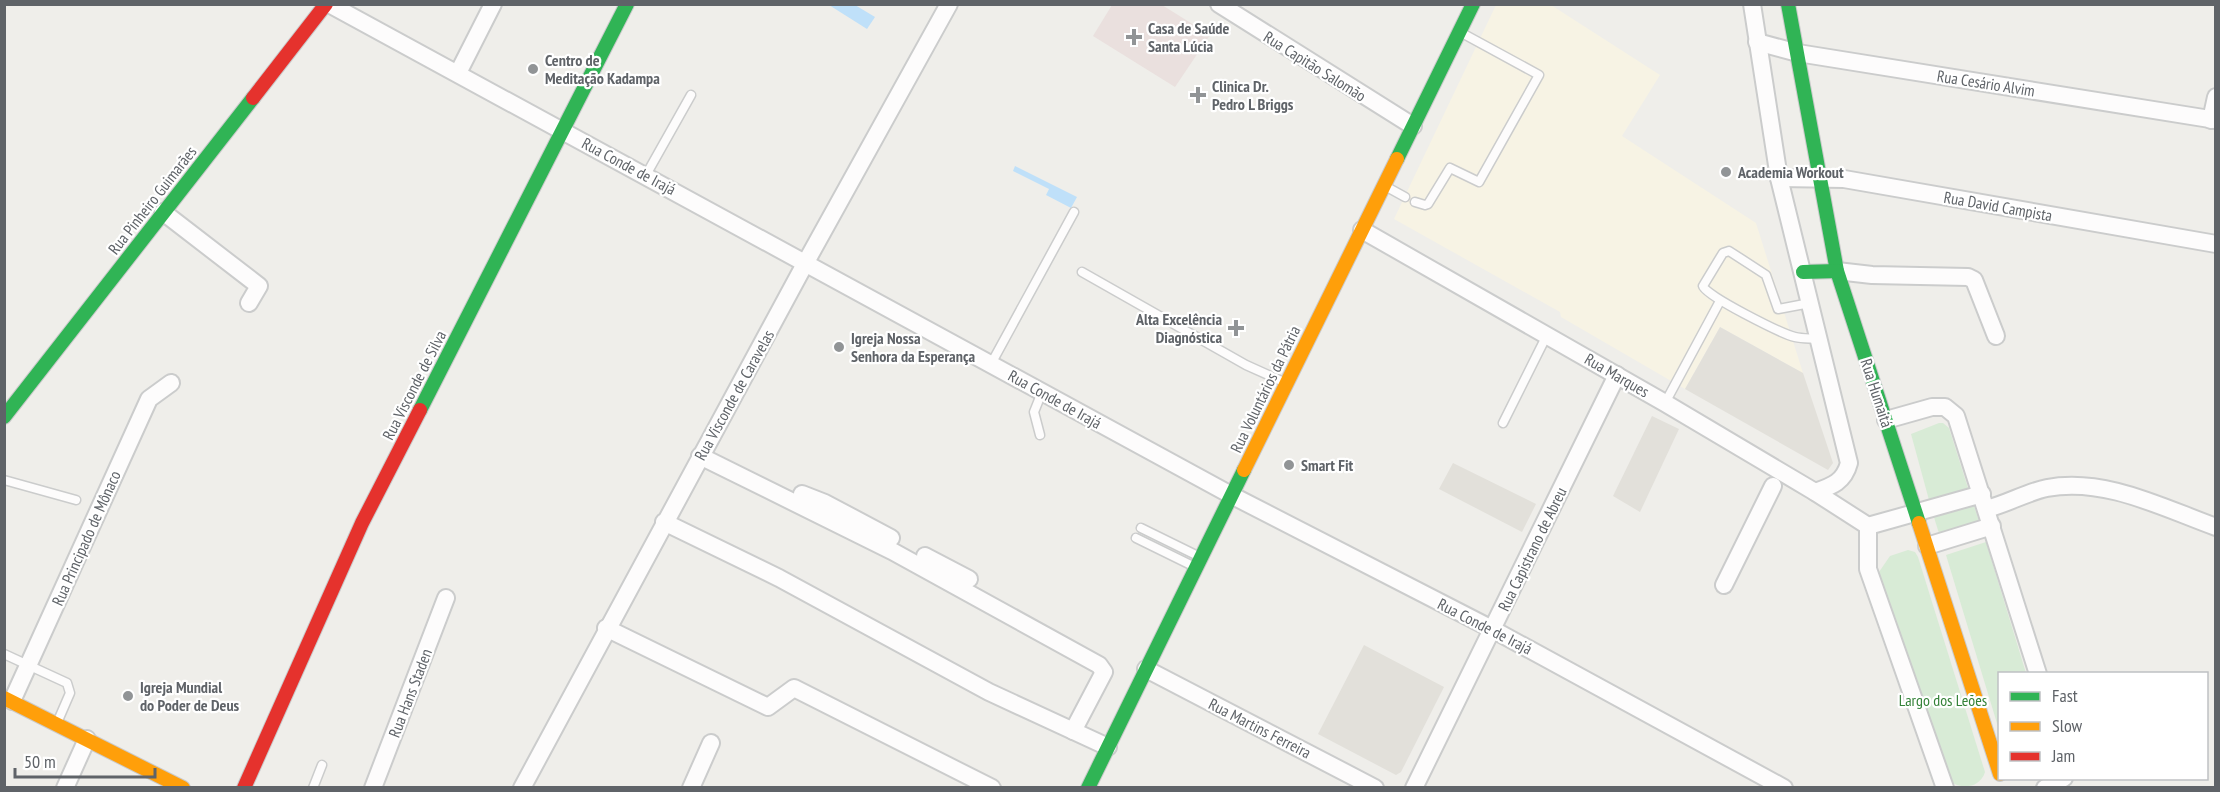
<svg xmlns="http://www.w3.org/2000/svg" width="2220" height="792" font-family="'PT Sans Narrow',sans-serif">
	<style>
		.commercial { fill: #f7f3e4 }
		.education { fill: #e2e0da }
		.medical { fill: #eae0de }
		.green { fill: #d8ebd6 }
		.water { fill: #bfe0f9 }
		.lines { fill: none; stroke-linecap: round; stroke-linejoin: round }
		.lane-casing { stroke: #cbcccc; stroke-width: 11 }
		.street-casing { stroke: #cbcccc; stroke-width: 20 }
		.fast-casing { stroke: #cacacb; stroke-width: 16 }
		.slow-casing { stroke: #cacacb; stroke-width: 16 }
		.jam-casing { stroke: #cacacb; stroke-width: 16 }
		.lane { stroke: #fdfcfc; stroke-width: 8 }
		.street { stroke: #fdfcfc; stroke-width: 16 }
		.fast { stroke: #30b455; stroke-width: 14 }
		.slow { stroke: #ff9f0a; stroke-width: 14 }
		.jam { stroke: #e5322d; stroke-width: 14 }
		.poi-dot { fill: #919496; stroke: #fff; stroke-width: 2 }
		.labels { text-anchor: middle; stroke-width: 4.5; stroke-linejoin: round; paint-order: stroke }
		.poi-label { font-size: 16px; font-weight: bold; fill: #5f6368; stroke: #fff; text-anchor: start }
		.street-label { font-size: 16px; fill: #5f6368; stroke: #fff }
		.park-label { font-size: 16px; fill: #348238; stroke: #fff }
	</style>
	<rect width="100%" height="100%" fill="#efeeea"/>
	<polygon class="commercial" points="1496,5 1551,5 1660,75 1622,136 1756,223 1803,373 1720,327 1685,389 1561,317 1560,312 1394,219"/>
	<g class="education">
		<polygon points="1720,327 1803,373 1833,463 1828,470 1685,389"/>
		<polygon points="1652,416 1679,429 1640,512 1613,496"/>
		<polygon points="1453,463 1536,504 1522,532 1439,489"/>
		<polygon points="1364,645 1444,687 1401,772 1396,775 1318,734"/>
	</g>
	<polygon class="medical" points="1112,5 1162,5 1210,35 1175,87 1093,36"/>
	<g class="green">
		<polygon points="1939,423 1943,423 1949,428 1968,488 1929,500 1911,434"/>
		<polygon points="1972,500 1981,527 1941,540 1933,514"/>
		<polygon points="1986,542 2026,673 2000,674 1999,730 1946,555"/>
		<path d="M1908 550 1915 552 1918 557 1985 772C1980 788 1962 790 1949 781L1933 740 1879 572 1890 556Z"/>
	</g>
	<g class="water">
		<polygon points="829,5 855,5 875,17 867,29"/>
		<polygon points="1015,166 1077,197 1071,208 1046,195 1049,189 1013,171"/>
	</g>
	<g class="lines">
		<g class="lane-casing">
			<g id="lane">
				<polyline points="646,175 691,95"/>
				<polyline points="1385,186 1405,197"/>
				<polyline points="1415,202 1425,205 1428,204 1450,168 1479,182 1539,75 1460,32"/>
				<polyline points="1082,272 1246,365 1286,383"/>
				<path d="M1810 303 1778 309 1766 275 1729 251 1723 253 1703 286C1704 295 1782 334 1795 337 1803 339 1811 338 1819 339"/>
				<polyline points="991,364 1074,212"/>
				<polyline points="1665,403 1720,301"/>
				<polyline points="1503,423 1547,335"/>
				<polyline points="1040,435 1034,412 1042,392"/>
				<polyline points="4,480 76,500"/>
				<polyline points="1141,528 1200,557"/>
				<polyline points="1136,538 1195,567"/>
				<polyline points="4,654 67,683 70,693 57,723"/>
				<polyline points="313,788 322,765"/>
			</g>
		</g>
		<g class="street-casing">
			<g id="street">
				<polyline points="329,4 1231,495 1492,629 1784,788"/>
				<polyline points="1219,4 1413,126"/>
				<path d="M1752 4 1779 178 1849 463C1844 482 1832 486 1815 492"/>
				<polyline points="1757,42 1798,53 2216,120"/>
				<polyline points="458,73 493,4"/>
				<polyline points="2211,120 2216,97"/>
				<polyline points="1779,178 1844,179 2216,244"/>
				<polyline points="163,212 259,286 249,303"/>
				<polyline points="1362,230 1665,403 1815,492 1868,526"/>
				<polyline points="1837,271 1872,275 1968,277 1974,280 1996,336"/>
				<polyline points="1886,420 1932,407 1945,407 1956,416 2038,674"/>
				<polyline points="700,456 892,551 1099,665 1104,672 1073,731"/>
				<polyline points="802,494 825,503 891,538"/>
				<path d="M1986 509C2007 504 2027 492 2047 488 2105 477 2163 508 2216 527"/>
				<polyline points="664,522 779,578 989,692 1108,747"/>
				<polyline points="1868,526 1868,569 1945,788"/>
				<polyline points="1868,526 1982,494"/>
				<polyline points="1927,546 1992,526"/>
				<polyline points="925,556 969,579"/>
				<polyline points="1724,585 1773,486"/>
				<polyline points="606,628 768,707 794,688 992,788"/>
				<polyline points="1146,669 1375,788"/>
				<polyline points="12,701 149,399 171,383"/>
				<polyline points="65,788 87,739"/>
				<polyline points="373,788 446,598"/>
				<polyline points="522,788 806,262 949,4"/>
				<polyline points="691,788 711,743"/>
				<polyline points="1414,788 1617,375"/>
				<polyline points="2045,788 2064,778"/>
			</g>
		</g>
		<g class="fast-casing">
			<g id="fast">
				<polyline points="1788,4 1837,271 1919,523"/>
				<polyline points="1397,159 1473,4"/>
				<polyline points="1803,272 1837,271"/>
				<polyline points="420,410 627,4"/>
				<polyline points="4,417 253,98"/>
				<polyline points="1088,788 1244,470"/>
			</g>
		</g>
		<g class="slow-casing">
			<g id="slow">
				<polyline points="1244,470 1397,159"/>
				<polyline points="1919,523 2000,774"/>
				<polyline points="4,698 183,788"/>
			</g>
		</g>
		<g class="jam-casing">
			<g id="jam">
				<polyline points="253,98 326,4"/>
				<polyline points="244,788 362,523 420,410"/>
			</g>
		</g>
		<use href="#lane" class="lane"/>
		<use href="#street" class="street"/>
		<use href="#fast" class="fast"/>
		<use href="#slow" class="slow"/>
		<use href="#jam" class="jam"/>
	</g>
	<g class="poi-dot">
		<path d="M1131 28h6v6h6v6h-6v6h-6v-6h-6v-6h6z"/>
		<circle cx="533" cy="69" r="6"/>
		<path d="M1195 86h6v6h6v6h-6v6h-6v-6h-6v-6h6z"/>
		<circle cx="1726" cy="172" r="6"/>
		<path d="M1233 319h6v6h6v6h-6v6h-6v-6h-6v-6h6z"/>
		<circle cx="839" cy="347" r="6"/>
		<circle cx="1289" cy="465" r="6"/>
		<circle cx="128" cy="696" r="6"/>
	</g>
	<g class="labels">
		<g class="poi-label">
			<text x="1148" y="34">Casa de Saúde<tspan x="1148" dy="18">Santa Lúcia</tspan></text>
			<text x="545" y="66">Centro de<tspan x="545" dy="18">Meditação Kadampa</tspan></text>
			<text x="1212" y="92">Clinica Dr.<tspan x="1212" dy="18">Pedro L Briggs</tspan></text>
			<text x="1738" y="178">Academia Workout</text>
			<text x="1222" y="325" text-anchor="end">Alta Excelência<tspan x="1222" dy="18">Diagnóstica</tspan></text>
			<text x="851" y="344">Igreja Nossa<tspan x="851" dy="18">Senhora da Esperança</tspan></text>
			<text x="1301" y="471">Smart Fit</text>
			<text x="140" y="693">Igreja Mundial<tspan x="140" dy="18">do Poder de Deus</tspan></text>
		</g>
		<g class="street-label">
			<text transform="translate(1315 66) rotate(32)" y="6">Rua Capitão Salomão</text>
			<text transform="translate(1986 83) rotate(9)" y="6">Rua Cesário Alvim</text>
			<text transform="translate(629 166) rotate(28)" y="6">Rua Conde de Irajá</text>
			<text transform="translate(152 200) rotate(-52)" y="6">Rua Pinheiro Guimarães</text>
			<text transform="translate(1998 206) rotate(10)" y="6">Rua David Campista</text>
			<text transform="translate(1617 375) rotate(30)" y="6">Rua Marques</text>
			<text transform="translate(414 385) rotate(-63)" y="6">Rua Visconde de Silva</text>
			<text transform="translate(1265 389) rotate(-64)" y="6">Rua Voluntários da Pátria</text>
			<text transform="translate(1877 393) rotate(72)" y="6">Rua Humaitá</text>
			<text transform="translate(734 395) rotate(-61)" y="6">Rua Visconde de Caravelas</text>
			<text transform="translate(1055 399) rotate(29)" y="6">Rua Conde de Irajá</text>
			<text transform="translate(86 538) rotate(-66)" y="6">Rua Principado de Mônaco</text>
			<text transform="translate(1532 549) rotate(-64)" y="6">Rua Capistrano de Abreu</text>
			<text transform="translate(1485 626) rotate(27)" y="6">Rua Conde de Irajá</text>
			<text transform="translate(410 693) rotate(-69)" y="6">Rua Hans Staden</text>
			<text transform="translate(1260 728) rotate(27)" y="6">Rua Martins Ferreira</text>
		</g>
		<g class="park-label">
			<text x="1943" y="706">Largo dos Leões</text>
		</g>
	</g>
	<rect width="2220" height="792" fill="none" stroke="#5f6368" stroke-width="12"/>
	<rect x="1998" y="672" width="210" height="108" fill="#ffffff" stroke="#bfc1c3" stroke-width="1.5"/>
	<rect x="2010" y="692" width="30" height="9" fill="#30b455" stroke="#bfc1c3" stroke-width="1.5"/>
	<text x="2052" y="702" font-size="18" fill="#5f6368">Fast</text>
	<rect x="2010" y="722" width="30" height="9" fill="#ff9f0a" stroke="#bfc1c3" stroke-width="1.5"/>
	<text x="2052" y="732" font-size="18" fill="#5f6368">Slow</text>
	<rect x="2010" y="752" width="30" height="9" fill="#e5322d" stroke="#bfc1c3" stroke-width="1.5"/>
	<text x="2052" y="762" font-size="18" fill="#5f6368">Jam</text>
	<path d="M15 768v9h140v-9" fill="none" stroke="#5f6368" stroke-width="3"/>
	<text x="24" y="768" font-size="18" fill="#5f6368" stroke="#ffffff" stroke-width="4.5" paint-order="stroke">50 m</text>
</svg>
